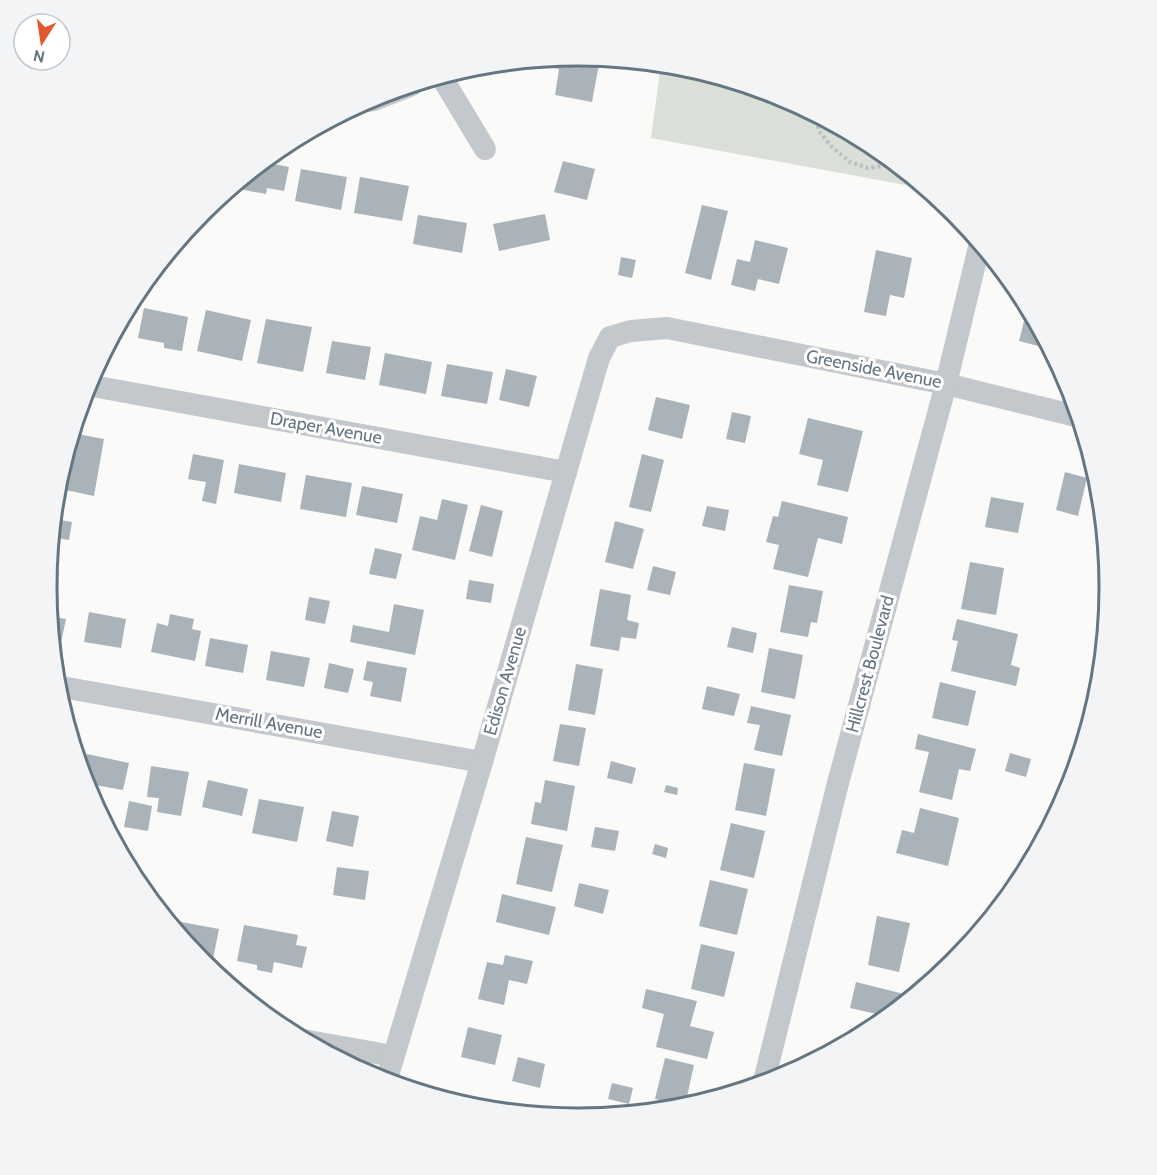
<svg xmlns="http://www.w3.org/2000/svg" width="1157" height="1175" font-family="Cabin,sans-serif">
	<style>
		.green { fill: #dadfd7 }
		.building { fill: #aab3b9 }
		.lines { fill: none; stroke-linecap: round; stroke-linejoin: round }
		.path { stroke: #bbbfc2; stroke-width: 4; stroke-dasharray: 3 3; stroke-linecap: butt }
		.minor { stroke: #c3c8cc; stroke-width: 22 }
		.labels { text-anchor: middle; stroke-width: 6; stroke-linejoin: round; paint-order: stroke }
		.street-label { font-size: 18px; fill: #657683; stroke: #fff }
		.rim { fill: none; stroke: #657683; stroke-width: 3 }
	</style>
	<rect width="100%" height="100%" fill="#fafaf8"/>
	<polygon class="green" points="661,64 683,66 782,96 874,145 927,189 651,138"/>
	<g class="building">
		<polygon points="579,56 600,58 592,102 555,95 559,69 548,67 550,58"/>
		<polygon points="563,161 595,169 587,200 554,192"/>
		<polygon points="263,162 289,167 284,191 267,188 266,194 234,188 234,185"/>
		<polygon points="301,169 347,177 341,210 295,201"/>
		<polygon points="360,177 409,186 402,221 354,213"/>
		<polygon points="702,205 728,211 711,280 685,273"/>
		<polygon points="545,214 550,240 499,251 493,224"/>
		<polygon points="418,215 467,223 462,253 413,244"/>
		<polygon points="755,240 788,248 779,284 758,279 755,291 731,285 737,259 750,262"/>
		<polygon points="876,250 912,258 904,298 890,295 886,316 864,312"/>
		<polygon points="621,257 636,260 632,278 618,275"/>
		<polygon points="128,307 122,339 112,337"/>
		<polygon points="144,308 188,317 182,351 164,348 164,343 138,338"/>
		<polygon points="1027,309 1030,309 1057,359 1044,356 1046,348 1019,341"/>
		<polygon points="206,310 251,320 242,361 197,351"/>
		<polygon points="266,319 312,327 303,372 257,363"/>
		<polygon points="332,341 371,347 365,380 326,373"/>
		<polygon points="385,353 432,362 426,394 379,385"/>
		<polygon points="447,364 493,372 487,404 441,396"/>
		<polygon points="506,369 537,376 529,407 499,400"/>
		<polygon points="656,397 690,405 682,439 648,430"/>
		<polygon points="732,412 751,416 745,443 726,439"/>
		<polygon points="808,418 863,431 848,492 817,485 823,460 799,454"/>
		<polygon points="72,433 104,439 94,496 56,488"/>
		<polygon points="193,454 224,460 216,504 202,501 206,482 188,479"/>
		<polygon points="642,454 664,460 651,512 629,507"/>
		<polygon points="239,464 286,473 281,502 234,493"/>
		<polygon points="1065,472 1087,478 1078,516 1056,510"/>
		<polygon points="306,475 352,483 346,517 300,509"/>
		<polygon points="362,486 403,494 397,523 356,515"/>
		<polygon points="991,497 1024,503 1018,533 985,527"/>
		<polygon points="442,499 468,505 455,560 412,550 420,516 437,520"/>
		<polygon points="782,501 848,517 842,544 818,538 808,577 773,569 779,545 766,542 773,516 778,517"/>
		<polygon points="481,505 503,511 492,557 469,551"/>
		<polygon points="707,506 729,510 725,531 702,526"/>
		<polygon points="53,519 72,522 69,540 51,537"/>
		<polygon points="615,521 644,529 633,569 605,562"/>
		<polygon points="375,548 402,554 396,579 369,574"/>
		<polygon points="970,562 1004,568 996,615 961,609"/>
		<polygon points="653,566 676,572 670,595 647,590"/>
		<polygon points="469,580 494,584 491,603 466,599"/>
		<polygon points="789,585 823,591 817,623 811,622 808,637 780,632"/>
		<polygon points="600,589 631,595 627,620 639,623 636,639 621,637 619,651 590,646"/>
		<polygon points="309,597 330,601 325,624 305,620"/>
		<polygon points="394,604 424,610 415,655 350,642 353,625 389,632"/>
		<polygon points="89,612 126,619 121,648 84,642"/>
		<polygon points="170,614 194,619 192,629 201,631 195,661 151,652 157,623 168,626"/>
		<polygon points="49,616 66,619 61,643 52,641"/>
		<polygon points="957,619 1018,634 1011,665 1020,668 1016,686 951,671 958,641 952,640"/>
		<polygon points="732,627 757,633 753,653 727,647"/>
		<polygon points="210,638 248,645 243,673 205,666"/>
		<polygon points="769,648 803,655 795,699 761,692"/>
		<polygon points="271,651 310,658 304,687 266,680"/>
		<polygon points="367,661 407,668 401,702 370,696 373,682 363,680"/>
		<polygon points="329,663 354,669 348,693 324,688"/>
		<polygon points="576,664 603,669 595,715 568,710"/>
		<polygon points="940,682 976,691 968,726 932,718"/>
		<polygon points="707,686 740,694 734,716 702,709"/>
		<polygon points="751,706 791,715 782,756 754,750 760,725 747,723"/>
		<polygon points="560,724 586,728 579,766 553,761"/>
		<polygon points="918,734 976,749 970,771 959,769 952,800 919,792 929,752 915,749"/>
		<polygon points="1010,753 1031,759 1026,777 1005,771"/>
		<polygon points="87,754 129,763 123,790 84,783 79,766 85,767"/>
		<polygon points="611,761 636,768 632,784 607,778"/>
		<polygon points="744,763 775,769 766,816 735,810"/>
		<polygon points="151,766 189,772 181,816 157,812 159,798 147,797"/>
		<polygon points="208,780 248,789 242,816 202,807"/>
		<polygon points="545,780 575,786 567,831 531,824 535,802 541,803"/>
		<polygon points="666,785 678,788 677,795 664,792"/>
		<polygon points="259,799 304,807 297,842 252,833"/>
		<polygon points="129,801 152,806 148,831 124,827"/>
		<polygon points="920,808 959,818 948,866 896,853 902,830 914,833"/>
		<polygon points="332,811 359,816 353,847 326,841"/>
		<polygon points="731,823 765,831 754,878 720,870"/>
		<polygon points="595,827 619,831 615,851 591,847"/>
		<polygon points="526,837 563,845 552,892 516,884"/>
		<polygon points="655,844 668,848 666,858 652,854"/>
		<polygon points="337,867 369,871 365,900 333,895"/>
		<polygon points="710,880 748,889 737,935 699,926"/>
		<polygon points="579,883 609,890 603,914 574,906"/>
		<polygon points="502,894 556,907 549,935 496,922"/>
		<polygon points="877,916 910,923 899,972 868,965"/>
		<polygon points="176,921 219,929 213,959 196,956 174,930"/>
		<polygon points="244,925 298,935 296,945 307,947 302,968 274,962 272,973 257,970 257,965 237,961"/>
		<polygon points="701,944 735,952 724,997 691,989"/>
		<polygon points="505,955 533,961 527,984 509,980 504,1005 478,999 487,962 503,965"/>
		<polygon points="935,967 948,970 931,983"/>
		<polygon points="856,982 912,996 911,999 890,1017 850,1008"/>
		<polygon points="646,989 697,1001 690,1026 714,1032 707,1059 656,1047 664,1014 642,1008"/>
		<polygon points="468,1027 502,1035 495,1065 461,1057"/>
		<polygon points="518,1057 545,1064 540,1088 512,1081"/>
		<polygon points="665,1058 694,1065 685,1106 655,1099"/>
		<polygon points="612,1083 633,1088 629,1104 608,1099"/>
		<polygon points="446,1094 486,1105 484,1110 444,1100"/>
	</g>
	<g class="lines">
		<polyline class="path" points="815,114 819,131 831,146 850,162 868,168 897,164"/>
		<g class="minor">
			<polyline points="441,76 485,149"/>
			<polyline points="366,101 374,100 412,85"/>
			<polyline points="87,385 566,472"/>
			<polyline points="56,686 482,762"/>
			<polyline points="303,1040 393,1056"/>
			<polyline points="386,1082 482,762 599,358 610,337 631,331 667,328 946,384 1080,417"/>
			<polyline points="763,1085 838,783 946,384 980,243"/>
		</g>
	</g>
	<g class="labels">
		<g class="street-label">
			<text transform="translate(874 369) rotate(11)" y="6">Greenside Avenue</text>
			<text transform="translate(326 428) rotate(10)" y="6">Draper Avenue</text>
			<text transform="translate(870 664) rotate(-75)" y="6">Hillcrest Boulevard</text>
			<text transform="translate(505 681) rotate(-74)" y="6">Edison Avenue</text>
			<text transform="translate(269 723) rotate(10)" y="6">Merrill Avenue</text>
		</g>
	</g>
	<path d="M0 0H1157V1175H0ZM57 587a521 521 0 1 1 1042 0a521 521 0 1 1-1042 0Z" fill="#f3f4f5" fill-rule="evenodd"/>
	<path class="rim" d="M57 587a521 521 0 1 1 1042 0a521 521 0 1 1-1042 0Z"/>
	<g transform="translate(42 42) rotate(192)"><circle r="28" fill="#ffffff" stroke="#c1c8cd" stroke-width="1.5"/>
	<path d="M0-4.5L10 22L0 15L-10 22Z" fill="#e4572e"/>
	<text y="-9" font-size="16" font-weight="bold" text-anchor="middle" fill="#657683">N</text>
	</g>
</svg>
